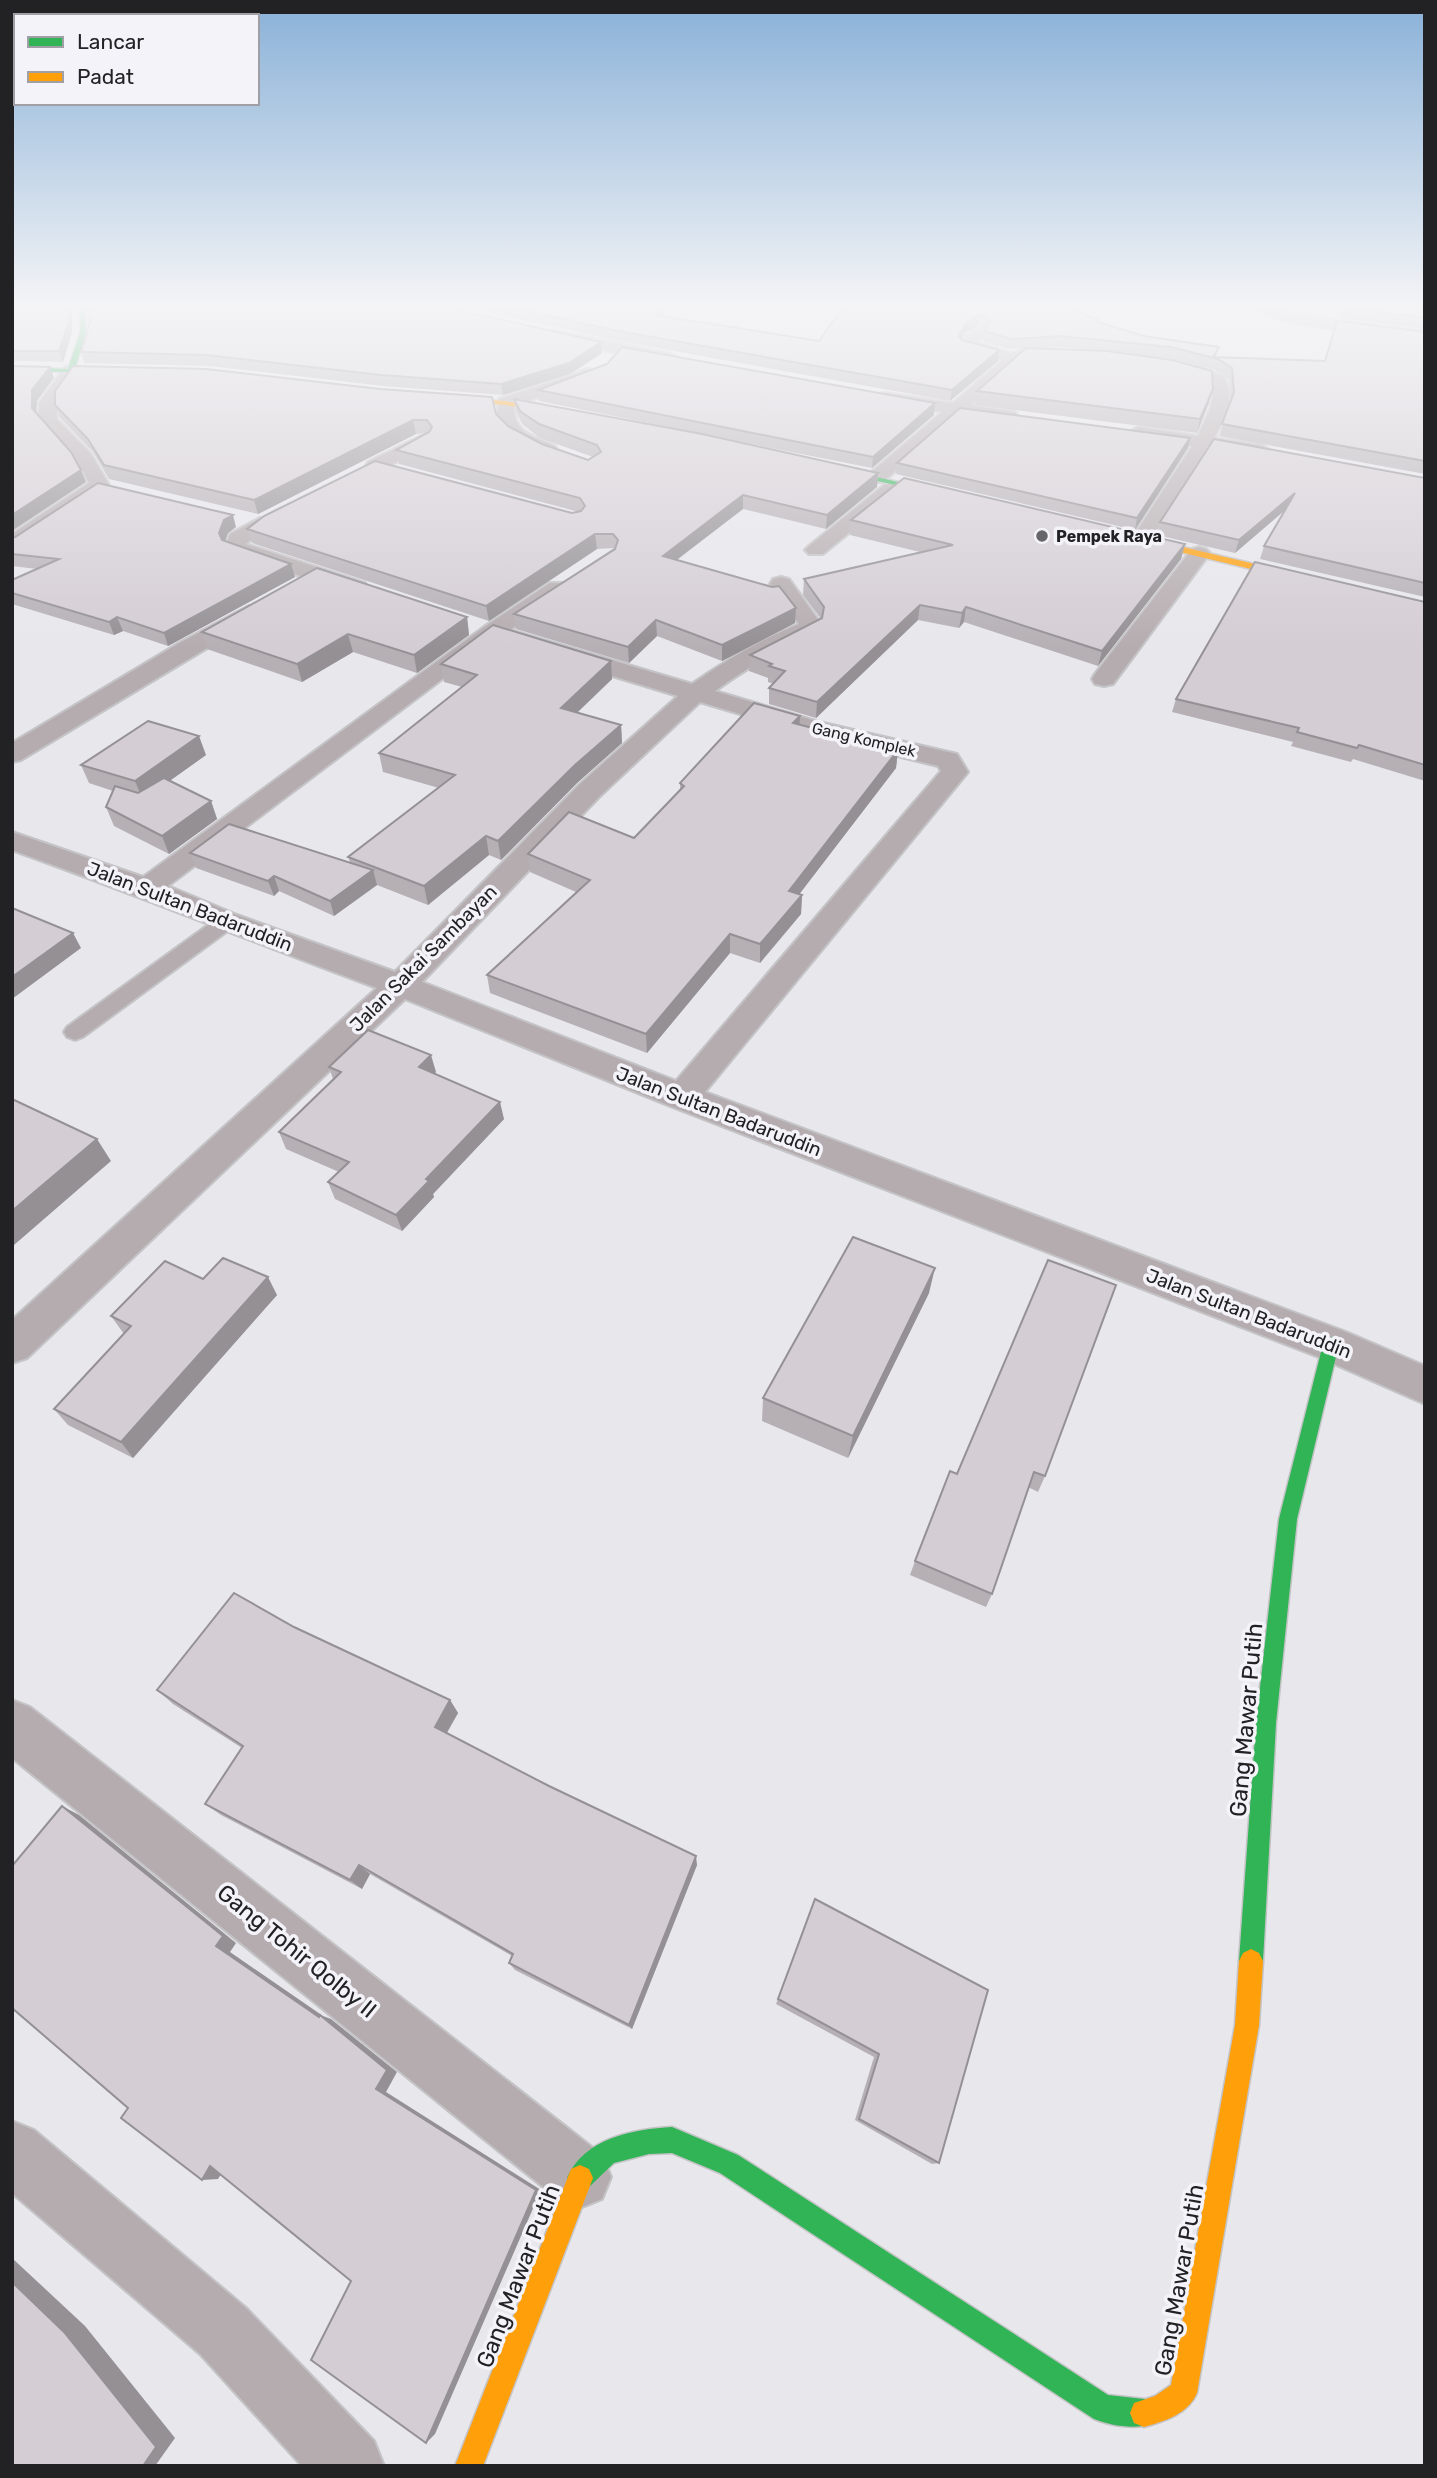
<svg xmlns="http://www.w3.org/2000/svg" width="1437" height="2478" font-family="Rubik,sans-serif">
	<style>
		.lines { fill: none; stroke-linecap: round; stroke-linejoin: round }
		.lane-casing { stroke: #c4c4c7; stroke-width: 4 }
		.street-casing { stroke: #c4c4c7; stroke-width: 4 }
		.fast-casing { stroke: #c4c4c7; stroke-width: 3 }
		.slow-casing { stroke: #c4c4c7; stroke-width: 3 }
		.lane { fill: #b5acaf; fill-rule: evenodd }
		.street { fill: #b5acaf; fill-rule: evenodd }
		.fast { fill: #30b455; fill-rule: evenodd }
		.slow { fill: #ff9f0a; fill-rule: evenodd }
		.wall { fill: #b6b0b5; fill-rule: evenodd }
		.shaded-wall { fill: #949094 }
		.building { fill: #d4cdd3; stroke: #949094; stroke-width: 2 }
		.poi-dot { fill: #67676b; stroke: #f4f3fa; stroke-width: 2.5 }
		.labels { text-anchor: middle; stroke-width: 7; stroke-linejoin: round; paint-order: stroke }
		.far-poi-label { font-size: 16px; font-weight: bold; fill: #222225; stroke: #f4f3fa; text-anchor: start }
		.far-street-label { font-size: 16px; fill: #222225; stroke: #f4f3fa }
		.street-label { font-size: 19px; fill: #222225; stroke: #f4f3fa }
		.near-street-label { font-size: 23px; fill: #222225; stroke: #f4f3fa }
	</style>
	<rect width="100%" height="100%" fill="#e7e7ec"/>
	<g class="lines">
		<g class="lane-casing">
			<polygon id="lane" points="226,916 233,917 236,922 233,927 83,1037 75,1040 67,1037 64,1032 67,1027 219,917"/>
		</g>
		<g class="street-casing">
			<g id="street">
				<path d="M1252 302C1268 302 1281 311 1298 314 1340 322 1383 326 1425 332V342L1300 324 1257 312Z"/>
				<path d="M979 327 987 332 977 343 1011 353 1032 348 1069 351 1077 356C1065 367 1038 357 1022 360L971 405 1015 412 1018 416 1015 420 1009 421 960 414 883 482H869L866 478 869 474 942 412 879 402 876 398 879 394 885 393 953 403 1002 360 961 348 959 345C964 338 971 329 979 327Z"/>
				<polygon points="551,330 671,354 679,359 671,364 545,338 543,335"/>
				<path d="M1161 361 1197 367 1224 376C1236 398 1225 418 1214 438L1262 445 1271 451 1262 457 1209 448 1148 544H1134L1131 540 1192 446 1138 437 1129 432 1138 427 1198 436 1210 409 1213 396 1210 383 1205 380 1155 369 1153 366 1155 363Z"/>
				<polygon points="71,366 79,371 57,403 57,419 91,454 109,485 19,548 12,550 12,534 89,483 78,462 39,420 39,403 65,367"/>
				<path d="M588 369 594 370 596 374 594 378 514 406C514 434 532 435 555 446L557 450 555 454C534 459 507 438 496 422L499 399Z"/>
				<polygon points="423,435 429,436 432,440 429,444 382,470 375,472 366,466 368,462"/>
				<polygon points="891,483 898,485 901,489 898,493 823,554 809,554 805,550 809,546 884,485"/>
				<polygon points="260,518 267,520 270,524 246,544 365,583 368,588 365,593 349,593 228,551 225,547 230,534"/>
				<polygon points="1199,547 1206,549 1210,553 1113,684 1104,686 1095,684 1092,679 1095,674 1192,549"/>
				<path d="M781 577 789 579 821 624 818 633C780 648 748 667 715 691L819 722 957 754 968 772 705 1092 1346 1332 1425 1366V1404L1316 1356 670 1106 405 999 27 1358 12 1363V1320L377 988C255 943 135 894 12 850V832L143 877 484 627 550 583H566L569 588 510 630 692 684C726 660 760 640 799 624L770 584 773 579ZM494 640 678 696 579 785 395 972 237 915 168 886ZM700 702 803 733 938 766 941 771 676 1081 422 982 599 797Z"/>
				<polygon points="249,606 257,608 260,613 257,618 21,760 12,762 12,743 181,642"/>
				<polygon points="12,1700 30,1707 602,2155 611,2177 602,2199 580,2208 558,2199 12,1758"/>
				<polygon points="12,2121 34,2130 246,2308 374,2441 384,2466 302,2466 200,2354 12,2193"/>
			</g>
		</g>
		<g class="fast-casing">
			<g id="fast">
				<polygon points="79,302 85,302 86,332 75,369 122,370 124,373 12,371 12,367 68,369 80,332"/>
				<polygon points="822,465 948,493 952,495 948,497 825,469"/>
				<polygon points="1331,1337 1337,1339 1339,1344 1297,1519 1276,1723 1263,1961 1259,1969 1251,1973 1243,1969 1239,1961 1256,1723 1279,1519 1323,1344 1325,1339"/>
				<path d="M672 2127 738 2155 1108 2395 1144 2399 1154 2403 1158 2413 1154 2423C1137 2430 1111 2426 1094 2419L720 2173 672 2153 649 2154 614 2163 589 2187 580 2191 571 2187 567 2178C584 2138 634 2129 672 2127Z"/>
			</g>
		</g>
		<g class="slow-casing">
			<g id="slow">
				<polygon points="438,397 505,401 572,414 568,416 505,405 440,400"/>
				<polygon points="1132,535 1302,575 1306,578 1302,581 1129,540 1128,538"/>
				<path d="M1251 1949 1259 1953 1263 1961 1259 2025 1197 2393C1188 2414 1165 2421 1144 2427L1134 2423 1130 2413 1134 2403 1155 2396 1171 2385 1235 2025 1239 1961 1243 1953Z"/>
				<polygon points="580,2165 589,2169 593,2178 483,2466 455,2466 571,2169"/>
			</g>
		</g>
		<use href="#lane" class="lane"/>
		<use href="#street" class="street"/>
		<use href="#fast" class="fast"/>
		<use href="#slow" class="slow"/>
	</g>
	<g class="wall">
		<polygon points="12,302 72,302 72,332 63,362 12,361"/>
		<path d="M442 302H618L664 316 819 341 847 302 1069 309 1098 322 1144 336 1219 347 1216 357 1325 361 1425 332V474L1219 436 1231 401 1229 379 1215 370 1168 358 1135 355 1209 403 1197 433 975 405 977 391 1026 348 1009 349 983 342 984 331 985 329 978 325 966 332 961 339 999 350 998 361 950 401 619 341ZM1058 347 1093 350 1030 348Z"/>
		<polygon points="1342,302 1425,302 1425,329 1337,318"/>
		<polygon points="90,322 602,353 570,374 503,395 383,386 210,366 84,363 81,352"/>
		<polygon points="538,390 934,415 872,468 706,435 878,473 877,487 826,529 743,509 677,560 795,623 722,661 657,636 629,663 516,629 514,614 614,548 597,549 489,621 252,543 247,529 572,513 579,512 399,464 396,450 426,433 416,434 258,514 109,479 93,452 60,418 55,405 496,414 508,426 542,444 588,460 593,457 540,438 522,424 516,412 514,399 698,433 539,401"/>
		<polygon points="1188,448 1135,530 896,474 897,463"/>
		<polygon points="1425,478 1425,597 1260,559 1264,546 1285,510 1235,553 1157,535 1160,522"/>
		<polygon points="851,520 1185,544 1181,559 1098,666 964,622 959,628 918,620 816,718 769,704 769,688 774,684 768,682 768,678 749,671 750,655 821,619 803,595 804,579 920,552 850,535"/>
		<polygon points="236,527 228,533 225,541 295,577 168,646 123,631 114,635 12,604 12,580 37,569 12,566 12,538"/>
		<polygon points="1425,602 1425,781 1353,759 1351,762 1291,746 1293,742 1172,712 1176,699"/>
		<polygon points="467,617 469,635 417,673 353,652 302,682 207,649 202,632"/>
		<polygon points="441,664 612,679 577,713 621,725 622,743 577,783 501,860 489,855 428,905 377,885 334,916 279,891 274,896 196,868 190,853 350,862 348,857 439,788 383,772 379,753 462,687 444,682"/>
		<polygon points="800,716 800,725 898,750 896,768 799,894 802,895 801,914 760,963 730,953 647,1053 490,993 487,975 576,892 530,872 528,854 634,838 680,790 680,783"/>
		<polygon points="206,755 169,781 211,801 217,819 169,854 114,826 106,807 113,791 89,783 81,765"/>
		<polygon points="329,1067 436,1072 434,1074 504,1119 433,1194 434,1197 402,1231 335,1199 328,1182 339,1172 286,1149 279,1132 333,1079"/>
		<polygon points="203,1279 277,1295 133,1458 68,1425 54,1409 124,1334 111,1316"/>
		<polygon points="1116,1285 1045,1476 1038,1492 1028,1487 992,1594 986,1607 910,1575 915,1561 957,1474"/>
		<polygon points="929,1293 848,1458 762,1421 763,1398"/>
		<polygon points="294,1627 450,1700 458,1713 447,1733 697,1865 632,2029 515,1970 509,1963 512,1956 370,1874 362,1889 221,1815 205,1804 242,1748 173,1704 157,1690"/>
		<polygon points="815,1899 939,2163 932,2164 855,2120 874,2057 776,2004"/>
	</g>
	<g class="shaded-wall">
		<polygon points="69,302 72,302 72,332 63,362 59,351"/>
		<polygon points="1067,302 1076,302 1061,317 1063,306"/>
		<polygon points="664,309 664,320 654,315"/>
		<polygon points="980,314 978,325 966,332 957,346 958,336 967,322"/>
		<polygon points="601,342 602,353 570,374 503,395 501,384"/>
		<polygon points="999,350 998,361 950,401 952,390"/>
		<polygon points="50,367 54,378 37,401 36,420 32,408 32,390"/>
		<polygon points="1213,389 1209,403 1197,433 1200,419"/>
		<polygon points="935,403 934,415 872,468 873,457"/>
		<polygon points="413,420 416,434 258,514 254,500"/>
		<polygon points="1190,438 1188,448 1135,530 1137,518"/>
		<polygon points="81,470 86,482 12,531 12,515"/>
		<polygon points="878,473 877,487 826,529 827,515"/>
		<polygon points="1295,493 1291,505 1235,553 1239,540"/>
		<polygon points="743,495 743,509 663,570 663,556"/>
		<polygon points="233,515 236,527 228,533 223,546 219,533 224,520"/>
		<polygon points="595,534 597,549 489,621 486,606"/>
		<polygon points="1185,544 1181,559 1098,666 1102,651"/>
		<polygon points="291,564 295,577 168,646 164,633"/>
		<polygon points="920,605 918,620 816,718 817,702"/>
		<polygon points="966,607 964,622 959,628 962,613"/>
		<polygon points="796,608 795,623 722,661 722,645"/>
		<polygon points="117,617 123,631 114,635 109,622"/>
		<polygon points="467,617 469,635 417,673 414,655"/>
		<polygon points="656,620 657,636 629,663 628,647"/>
		<polygon points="348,634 353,652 302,682 297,664"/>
		<polygon points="611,661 612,679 563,726 561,708"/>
		<polygon points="800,716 799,735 793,723"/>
		<polygon points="621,725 622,743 577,783 501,860 498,841 575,765"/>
		<polygon points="199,736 206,755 143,800 135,781"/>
		<polygon points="898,750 896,768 788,909 789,891"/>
		<polygon points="211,801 217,819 169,854 162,836"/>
		<polygon points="486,836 489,855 428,905 424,886"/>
		<polygon points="373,870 377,885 334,916 330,901"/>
		<polygon points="274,876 279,891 274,896 268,881"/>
		<polygon points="802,895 801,914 760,963 760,944"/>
		<polygon points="73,933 81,948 12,999 12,977"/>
		<polygon points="730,934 730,953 647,1053 646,1034"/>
		<polygon points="431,1055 436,1072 424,1084 419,1067"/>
		<polygon points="500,1102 504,1119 433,1194 434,1197 402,1231 396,1215 426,1179"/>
		<polygon points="97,1139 111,1161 14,1245 12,1243 12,1211"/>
		<polygon points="935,1268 929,1293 848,1458 853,1436"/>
		<polygon points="268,1277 277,1295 133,1458 121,1442"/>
		<polygon points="450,1700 458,1713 443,1739 435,1727"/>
		<polygon points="62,1806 79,1815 236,1943 230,1952 323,2016 331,2019 397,2072 386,2092 541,2190 435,2434 426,2443 376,2089 319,2017 216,1946"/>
		<polygon points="696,1856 697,1865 632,2029 629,2025"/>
		<polygon points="359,1865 370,1874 362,1889 350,1880"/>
		<polygon points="210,2166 226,2166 218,2179 202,2180"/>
		<polygon points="12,2258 85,2326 175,2438 155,2466 143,2466 12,2282"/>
	</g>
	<g class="building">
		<polygon points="12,302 69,302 69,321 59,351 12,351"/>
		<polygon points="89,302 422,302 601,342 569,363 501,384 381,375 207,355 81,352 90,322"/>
		<polygon points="487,302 618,302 664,309 654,315 819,341 847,302 1067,302 1063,306 1097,319 1098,322 1144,336 1219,347 1213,357 1325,361 1337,321 1425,332 1425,461 1222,424 1234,392 1232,368 1218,359 1171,347 1060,336 1011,339 984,331 991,321 980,314 967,322 958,336 962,340 999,350 952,390 618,331"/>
		<polygon points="1342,302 1425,302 1425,318 1341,307"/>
		<polygon points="622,347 935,403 873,457 538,390 607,364"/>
		<polygon points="1026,348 1107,351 1172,360 1212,371 1213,389 1200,419 977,391"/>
		<polygon points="12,366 50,367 32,390 32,408 71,452 81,470 12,515"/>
		<polygon points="73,366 206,369 380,389 492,397 496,414 508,426 542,444 588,460 601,452 597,445 539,424 520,411 514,399 702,434 878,473 827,515 743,495 663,556 772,587 779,586 796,608 722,645 656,620 628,647 514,614 615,549 618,540 613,534 595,534 486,606 247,529 264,516 375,461 572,513 581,511 585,506 580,498 396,450 429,432 432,427 427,420 413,420 254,500 104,465 88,439 55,405 55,391"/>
		<polygon points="960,408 1190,438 1137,518 897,463"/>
		<polygon points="1214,439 1425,478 1425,583 1264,546 1295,493 1239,540 1160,522"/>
		<polygon points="904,478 1185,544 1102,651 966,607 962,613 920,605 817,702 769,688 785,671 769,666 772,664 750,655 822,618 824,607 804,579 953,545 851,520"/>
		<polygon points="98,483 233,515 224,520 219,533 222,540 291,564 164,633 117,617 109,622 12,593 12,580 59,559 12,554 12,538 15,537"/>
		<polygon points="1255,562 1425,602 1425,765 1359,745 1357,748 1297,732 1299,728 1176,699"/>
		<polygon points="317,568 467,617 414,655 348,634 297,664 202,632"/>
		<polygon points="493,625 611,661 561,708 621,725 575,765 498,841 486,836 424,886 348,857 455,775 379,753 477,675 441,664"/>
		<polygon points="754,703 800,716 793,723 898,750 789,891 802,895 760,944 730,934 646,1034 487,975 590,880 528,854 569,812 634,838 684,786 680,783"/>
		<polygon points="148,721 199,736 135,781 81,765"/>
		<polygon points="164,778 211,801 162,836 106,807 115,786 138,793"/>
		<polygon points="229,824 373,870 330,901 274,876 268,881 190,853"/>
		<polygon points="12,908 73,933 12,977"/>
		<polygon points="368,1030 431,1055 419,1067 500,1102 426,1179 429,1181 396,1215 328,1182 349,1162 279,1132 341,1072 329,1067"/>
		<polygon points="12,1099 97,1139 12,1211"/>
		<polygon points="853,1237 935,1268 853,1436 763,1398"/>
		<polygon points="223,1258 268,1277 121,1442 54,1409 131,1326 111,1316 165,1261 203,1279"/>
		<polygon points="1048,1260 1116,1285 1045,1476 1034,1472 992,1594 915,1561 950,1471 957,1474"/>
		<polygon points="234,1593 294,1627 450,1700 435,1727 549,1786 696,1856 629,2025 509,1963 513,1954 359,1865 350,1880 205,1804 243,1746 157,1690"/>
		<polygon points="62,1806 223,1936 216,1946 319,2017 320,2015 387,2070 376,2089 536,2190 426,2443 311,2360 351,2281 210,2166 202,2180 121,2118 128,2108 12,2008 12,1866"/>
		<polygon points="815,1899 988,1990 939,2163 859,2119 879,2054 778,1999"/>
		<polygon points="12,2282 64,2332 156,2447 143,2466 12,2466"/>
	</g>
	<linearGradient id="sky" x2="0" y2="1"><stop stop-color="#89b1d8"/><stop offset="0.47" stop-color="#f4f4f6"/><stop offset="1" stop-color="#f4f4f6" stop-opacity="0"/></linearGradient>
	<rect width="1437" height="649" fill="url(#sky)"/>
	<circle class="poi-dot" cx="1042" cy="536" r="7"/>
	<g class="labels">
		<g class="far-poi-label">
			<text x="1056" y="542">Pempek Raya</text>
		</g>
		<g class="far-street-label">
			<text transform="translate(864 739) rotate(13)" y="6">Gang Komplek</text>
		</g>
		<g class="street-label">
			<text transform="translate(190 906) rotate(21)" y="7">Jalan Sultan Badaruddin</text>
			<text transform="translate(423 958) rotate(-45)" y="7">Jalan Sakai Sambayan</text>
			<text transform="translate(719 1111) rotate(21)" y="7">Jalan Sultan Badaruddin</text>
			<text transform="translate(1249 1313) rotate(21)" y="7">Jalan Sultan Badaruddin</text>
		</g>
		<g class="near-street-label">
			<text transform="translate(1246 1720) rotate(-85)" y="8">Gang Mawar Putih</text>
			<text transform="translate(297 1951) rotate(39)" y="8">Gang Tohir Qolby II</text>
			<text transform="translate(518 2276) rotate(-69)" y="8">Gang Mawar Putih</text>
			<text transform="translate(1179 2280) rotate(-80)" y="8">Gang Mawar Putih</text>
		</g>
	</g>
	<rect width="1437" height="2478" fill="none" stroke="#222225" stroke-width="28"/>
	<rect x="14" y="14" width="245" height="91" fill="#f4f3fa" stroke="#a09fa5" stroke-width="2"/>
	<rect x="28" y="37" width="35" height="10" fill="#30b455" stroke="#a09fa5" stroke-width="2"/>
	<text x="77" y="49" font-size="21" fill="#222225">Lancar</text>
	<rect x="28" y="72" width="35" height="10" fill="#ff9f0a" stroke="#a09fa5" stroke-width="2"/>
	<text x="77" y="84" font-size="21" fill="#222225">Padat</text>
</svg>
